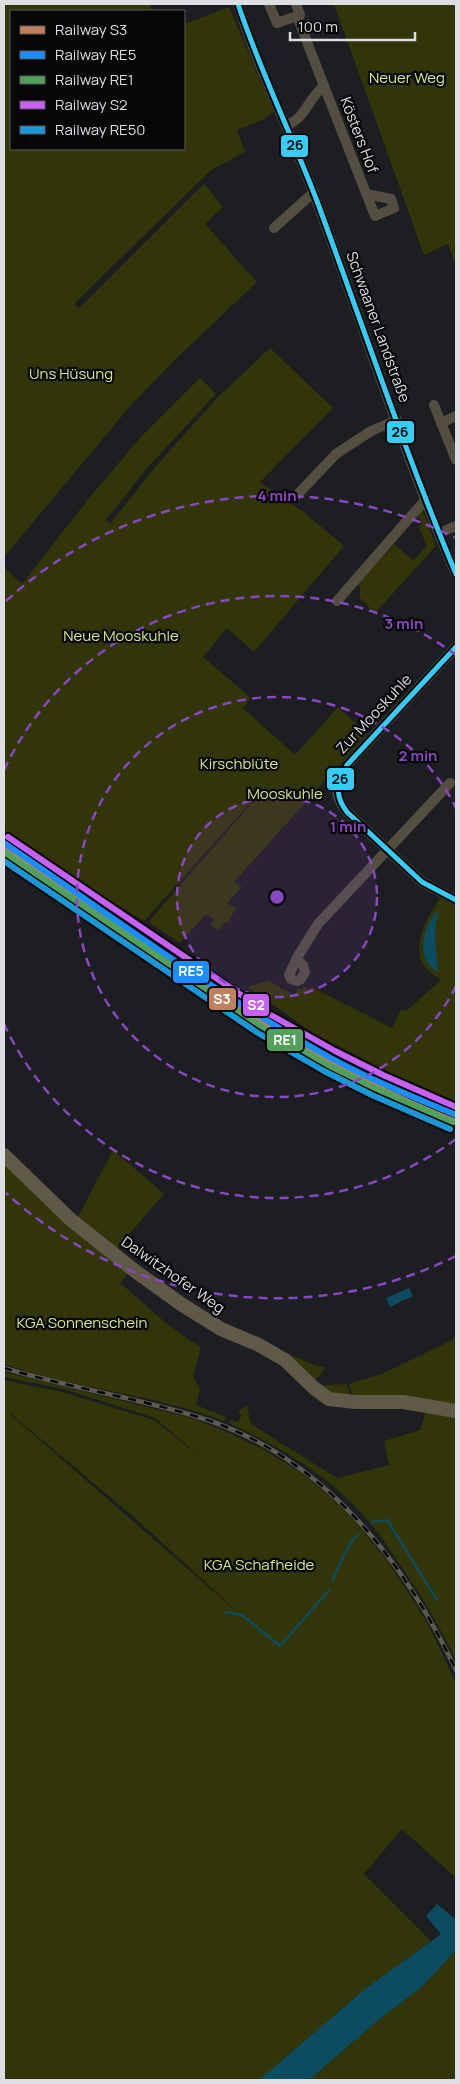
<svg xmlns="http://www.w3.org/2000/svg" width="460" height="2084" font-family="Manrope,sans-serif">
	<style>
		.green { fill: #313507; fill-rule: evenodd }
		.water { fill: #0b4c61 }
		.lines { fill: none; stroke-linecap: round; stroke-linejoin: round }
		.stream { stroke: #0b4c61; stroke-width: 2.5 }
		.street { stroke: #544e40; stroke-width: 10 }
		.secondary { stroke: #605947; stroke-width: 14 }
		.rail-casing { stroke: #5d5a52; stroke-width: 4.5 }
		.rail { stroke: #070709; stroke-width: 2.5; stroke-dasharray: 8; stroke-linecap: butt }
		.bus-1-casing { stroke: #070709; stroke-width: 9 }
		.bus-1 { stroke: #35ccf6; stroke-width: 5 }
		.rail-1-casing { stroke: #070709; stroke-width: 10 }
		.rail-2-casing { stroke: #070709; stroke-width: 10 }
		.rail-3-casing { stroke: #070709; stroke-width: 10 }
		.rail-4-casing { stroke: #070709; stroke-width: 10 }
		.rail-5-casing { stroke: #070709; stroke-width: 10 }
		.rail-1 { stroke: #be805d; stroke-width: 6 }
		.rail-2 { stroke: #1a8dff; stroke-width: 6 }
		.rail-3 { stroke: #53a05a; stroke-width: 6 }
		.rail-4 { stroke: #c860f4; stroke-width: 6 }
		.rail-5 { stroke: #1a97d6; stroke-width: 6 }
		.ring { fill: none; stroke: #8a47c4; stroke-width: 2.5; stroke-dasharray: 9 6 }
		.labels { text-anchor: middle; stroke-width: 4.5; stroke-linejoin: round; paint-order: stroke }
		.park-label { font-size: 15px; fill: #dbe886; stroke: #070709 }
		.street-label { font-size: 15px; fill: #dcdee1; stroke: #070709 }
		.centre { fill: #8a47c4; stroke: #070709; stroke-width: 2.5 }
		.ring-label { font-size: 15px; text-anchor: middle; font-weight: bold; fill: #8a47c4; stroke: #070709; stroke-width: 4.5; stroke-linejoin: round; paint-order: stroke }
		.line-badge { stroke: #070709; stroke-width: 2 }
		.badge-label { font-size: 14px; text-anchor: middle; font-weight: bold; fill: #fff }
		.pale-badge-label { font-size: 14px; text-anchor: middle; font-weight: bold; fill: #111 }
	</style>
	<rect width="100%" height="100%" fill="#1c1e21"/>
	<g class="green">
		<polygon points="4,4 150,4 152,11 11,11 11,149 184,149 184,24 229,7 274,112 264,119 237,130 245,152 211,170 74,304 79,308 204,184 223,207 205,224 257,282 179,356 132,404 4,557"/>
		<polygon points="334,4 456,4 456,266 448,244 424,255"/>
		<polygon points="270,348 333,408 260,482 305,513 344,546 254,652 227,628 203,657 251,698 243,708 295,755 338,707 367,734 234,882 242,887 227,903 236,908 227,924 224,922 219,930 210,925 214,919 206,914 180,943 151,924 150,920 282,768 144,921 66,874 4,830 4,567 22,584 89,498 139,439 200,378 216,394 147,468 106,520 110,524 155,467 218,397"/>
		<polygon points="422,508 436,546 375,613 360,598 360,587 358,584 380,556 385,555 394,544 413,561 427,546 419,528 422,524 418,516"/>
		<path d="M440 898 456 905V1101L399 1077 315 1034 247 987 269 981 294 995 298 988 302 990 303 986 310 989 311 987 392 1028 401 1009 406 1011 441 980C435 975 424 970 421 961 414 941 429 914 440 898Z"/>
		<polygon points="113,1150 164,1194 115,1251 77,1219"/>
		<path d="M4 1164 128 1273 120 1283 166 1323 201 1348 193 1376 200 1389 196 1405 226 1417 224 1421C153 1394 75 1389 4 1364Z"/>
		<polygon points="456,1338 456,1407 353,1399 349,1384 384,1373"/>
		<polygon points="279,1350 317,1366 325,1367 319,1377 313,1380"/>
		<path d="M4 1372 160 1410 195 1419 222 1430 263 1449 300 1472 328 1495 354 1520 385 1558 404 1586 428 1624 456 1683V1878L402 1829 364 1874 431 1941 365 1989 259 2080H4V1380L62 1392 154 1420 204 1460 155 1418 63 1389 4 1377ZM10 1413 135 1518 252 1625 10 1414Z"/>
		<polygon points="347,1384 351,1397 325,1391 325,1385"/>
		<path d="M247 1406 251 1424 337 1478 389 1465 384 1441 420 1430 426 1411 456 1418V1661C439 1624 419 1592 396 1559 386 1544 376 1529 364 1516 328 1475 278 1446 229 1423L231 1420 238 1422 242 1415 238 1411Z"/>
		<polygon points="456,1950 456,2080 309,2080 376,2022 425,1984"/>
	</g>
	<g class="water">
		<path d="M438 910 435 934 438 972C414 959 423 926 438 910Z"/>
		<polygon points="409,1288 413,1296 390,1307 386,1298"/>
		<polygon points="437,1904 456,1920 456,1950 425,1984 376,2022 309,2080 259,2080 365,1989 441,1934 426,1916"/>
	</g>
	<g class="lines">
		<g class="stream">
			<polyline points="372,1522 387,1520 437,1600"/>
			<polyline points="332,1580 350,1543 358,1535"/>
			<polyline points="226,1612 242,1615 280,1646 329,1590"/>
		</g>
		<g class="street">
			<path d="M238 4C258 69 290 130 314 194 362 320 402 450 456 574"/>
			<polyline points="269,4 277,23 300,15 296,4"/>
			<polyline points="324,86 375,216 394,208 391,199 366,194"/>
			<path d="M287 125C306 118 309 97 324 86L297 16"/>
			<polyline points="274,228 314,192"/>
			<polyline points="434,405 456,460"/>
			<polyline points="441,423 456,416"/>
			<polyline points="298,494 336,454 371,431 397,420"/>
			<polyline points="439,533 456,526"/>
			<polyline points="337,601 426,499"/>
			<path d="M456 647 347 765C336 783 332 794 347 812L422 882 456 900"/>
			<polyline points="297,959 303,965 305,972 301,979 297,981 291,979 289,975 298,956 318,924 450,783"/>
		</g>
		<polyline class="secondary" points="4,1155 70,1219 135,1271 181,1304 221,1329 259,1345 285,1360 314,1388 329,1399 355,1402 403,1402 456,1411"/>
		<g class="rail-casing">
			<path id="rail" d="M4 1368C67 1387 132 1397 195 1416 320 1453 403 1558 456 1670"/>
		</g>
		<use href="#rail" class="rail"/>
		<g class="bus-1-casing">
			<g id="bus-1">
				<path d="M238 4C260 71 292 135 317 201 363 326 405 452 456 574"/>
				<path d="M456 647 347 765C337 783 334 795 347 812L422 882 456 900"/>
			</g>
		</g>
		<use href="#bus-1" class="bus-1"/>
		<g class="rail-1-casing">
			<path id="rail-1" d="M4 849C149 949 291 1058 456 1122"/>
		</g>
		<g class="rail-2-casing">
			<path id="rail-2" d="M4 843C111 916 216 994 329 1057 369 1079 413 1097 456 1115"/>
		</g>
		<g class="rail-3-casing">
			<polyline id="rail-3" points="4,852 261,1026 328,1065 377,1089 453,1122"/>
		</g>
		<g class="rail-4-casing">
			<polyline id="rail-4" points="8,837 269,1014 335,1051 383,1075 456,1107"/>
		</g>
		<g class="rail-5-casing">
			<polyline id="rail-5" points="4,861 258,1033 324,1071 374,1096 450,1129"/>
		</g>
		<use href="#rail-1" class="rail-1"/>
		<use href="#rail-2" class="rail-2"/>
		<use href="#rail-3" class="rail-3"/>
		<use href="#rail-4" class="rail-4"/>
		<use href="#rail-5" class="rail-5"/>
	</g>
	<circle cx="277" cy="897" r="100" fill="#8a47c4" fill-opacity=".12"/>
	<g class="ring">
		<circle cx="277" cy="897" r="100"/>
		<path d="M456 986A200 200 0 1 1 456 808"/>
		<path d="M456 1139A301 301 0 0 1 4 1024M4 770A301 301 0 0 1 456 655"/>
		<path d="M456 1256A401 401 0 0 1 6 1193M6 601A401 401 0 0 1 456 538"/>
	</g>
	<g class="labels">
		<g class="park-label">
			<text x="407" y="83">Neuer Weg</text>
			<text x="71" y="379">Uns Hüsung</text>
			<text x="121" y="641">Neue Mooskuhle</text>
			<text x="239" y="769">Kirschblüte</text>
			<text x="285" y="799">Mooskuhle</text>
			<text x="82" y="1328">KGA Sonnenschein</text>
			<text x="259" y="1570">KGA Schafheide</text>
		</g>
		<g class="street-label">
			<text transform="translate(359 135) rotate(69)" y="5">Kösters Hof</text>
			<text transform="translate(378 327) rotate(70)" y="5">Schwaaner Landstraße</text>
			<text transform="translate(374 714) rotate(-47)" y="5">Zur Mooskuhle</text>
			<text transform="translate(173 1275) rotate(35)" y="5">Dalwitzhofer Weg</text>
		</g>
	</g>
	<circle cx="277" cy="897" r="8" class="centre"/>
	<g class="ring-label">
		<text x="277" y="501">4 min</text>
		<text x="404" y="629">3 min</text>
		<text x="418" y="761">2 min</text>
		<text x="348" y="832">1 min</text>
	</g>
	<g class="line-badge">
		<rect x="280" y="134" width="29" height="24" rx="5" fill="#35ccf6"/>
		<rect x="386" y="420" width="29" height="24" rx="5" fill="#35ccf6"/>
		<rect x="326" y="767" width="29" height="24" rx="5" fill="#35ccf6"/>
		<rect x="172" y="960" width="38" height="24" rx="5" fill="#1a8dff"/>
		<rect x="208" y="987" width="29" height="24" rx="5" fill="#be805d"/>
		<rect x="242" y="993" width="28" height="24" rx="5" fill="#c860f4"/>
		<rect x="266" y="1028" width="38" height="24" rx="5" fill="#53a05a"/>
	</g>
	<g class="badge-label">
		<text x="191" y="976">RE5</text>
		<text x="222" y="1004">S3</text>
		<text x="256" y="1010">S2</text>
		<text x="285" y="1045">RE1</text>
	</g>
	<g class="pale-badge-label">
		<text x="295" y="150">26</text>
		<text x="400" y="437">26</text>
		<text x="340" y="784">26</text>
	</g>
	<rect width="460" height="2084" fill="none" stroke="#dcdee1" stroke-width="10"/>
	<rect x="10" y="10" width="175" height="140" fill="#070709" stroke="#5c5d5f"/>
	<rect x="20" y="26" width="25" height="8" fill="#be805d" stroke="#5c5d5f"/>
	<text x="55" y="35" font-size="15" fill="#dcdee1">Railway S3</text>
	<rect x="20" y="51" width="25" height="8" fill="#1a8dff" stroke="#5c5d5f"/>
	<text x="55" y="60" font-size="15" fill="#dcdee1">Railway RE5</text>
	<rect x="20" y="76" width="25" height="8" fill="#53a05a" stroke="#5c5d5f"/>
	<text x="55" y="85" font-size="15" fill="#dcdee1">Railway RE1</text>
	<rect x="20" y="101" width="25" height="8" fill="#c860f4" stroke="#5c5d5f"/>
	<text x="55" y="110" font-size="15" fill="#dcdee1">Railway S2</text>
	<rect x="20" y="126" width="25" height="8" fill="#1a97d6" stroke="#5c5d5f"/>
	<text x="55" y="135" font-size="15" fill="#dcdee1">Railway RE50</text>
	<path d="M290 32v8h125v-8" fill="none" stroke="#dcdee1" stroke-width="2.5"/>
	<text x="298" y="32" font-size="15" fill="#dcdee1" stroke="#070709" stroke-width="4" paint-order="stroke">100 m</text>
</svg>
